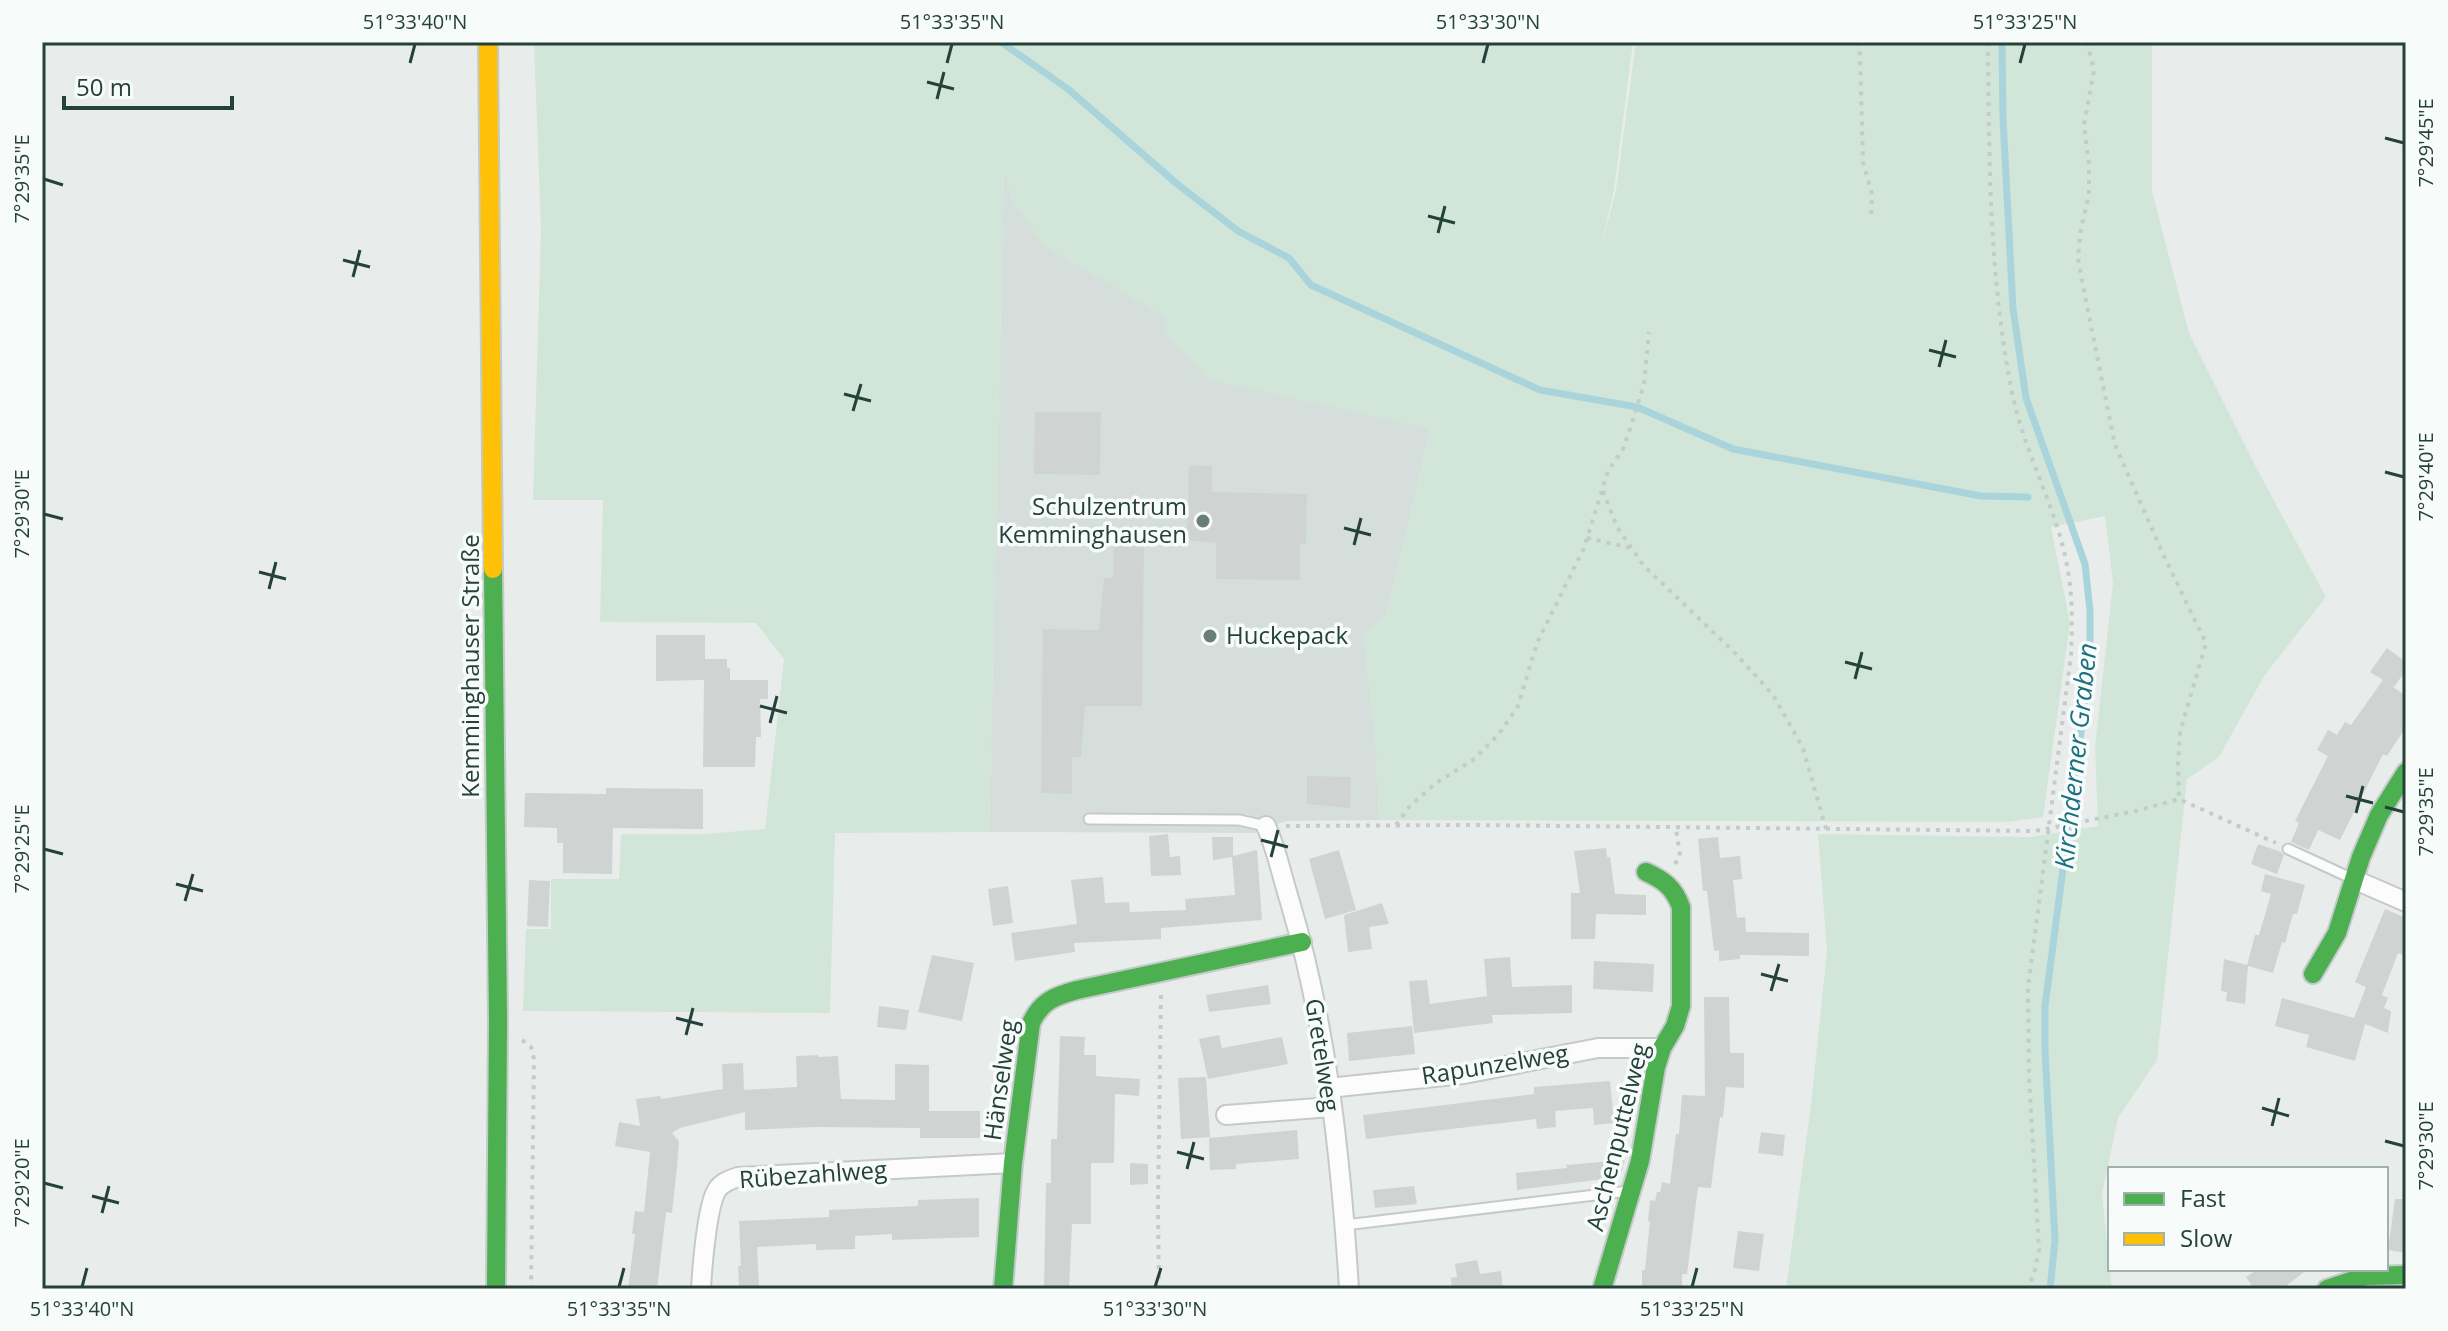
<svg xmlns="http://www.w3.org/2000/svg" width="2448" height="1331" font-family="'Open Sans',sans-serif">
	<style>
		.built { fill: #d6dedb }
		.green { fill: #d1e6d8 }
		.lines { fill: none; stroke-linecap: round; stroke-linejoin: round }
		.stream { stroke: #a9d4db; stroke-width: 7 }
		.building { fill: #cfd4d2 }
		.lane-casing { stroke: #c5cac8; stroke-width: 13 }
		.street-casing { stroke: #c5cac8; stroke-width: 22 }
		.fast-casing { stroke: #c3cbc8; stroke-width: 22 }
		.slow-casing { stroke: #c3cbc8; stroke-width: 22 }
		.path { stroke: #c3ccca; stroke-width: 4; stroke-dasharray: 4 6; stroke-linecap: butt }
		.lane { stroke: #fcfcfc; stroke-width: 9 }
		.street { stroke: #fcfcfc; stroke-width: 18 }
		.fast { stroke: #4caf50; stroke-width: 18 }
		.slow { stroke: #ffc107; stroke-width: 18 }
		.ticks { fill: none; stroke: #24423a; stroke-width: 3 }
		.poi-dot { fill: #697e78; stroke: #f7fbf9; stroke-width: 3 }
		.labels { text-anchor: middle; stroke-width: 7; stroke-linejoin: round; paint-order: stroke }
		.poi-label { font-size: 24px; fill: #24423a; stroke: #f7fbf9; text-anchor: end }
		.street-label { font-size: 24px; fill: #24423a; stroke: #f7fbf9 }
		.water-label { font-size: 26px; font-style: italic; fill: #1c6f80; stroke: #f7fbf9 }
		.neatline { fill: none; stroke: #24423a; stroke-width: 3 }
		.ticks-label { font-size: 20px; text-anchor: middle; fill: #24423a }
	</style>
	<rect width="100%" height="100%" fill="#e8edeb"/>
	<polygon class="built" points="1004,169 1439,395 1387,613 1377,758 1379,820 1286,821 1254,833 989,832"/>
	<polygon class="green" points="534,42 1633,42 1614,190 1600,251 1616,190 1636,42 2152,42 2152,191 2189,333 2257,469 2326,597 2264,676 2219,757 2187,779 2157,1060 2118,1118 2102,1194 2112,1289 1786,1289 1811,1105 1827,951 1818,834 2030,837 2098,826 2095,747 2113,583 2105,516 2051,527 2070,623 2043,817 2008,822 1379,820 1377,758 1363,634 1387,613 1431,429 1207,379 1168,336 1163,316 1045,246 1012,200 1004,173 989,832 835,833 830,1013 523,1011 526,929 551,929 551,879 619,879 621,834 705,834 765,829 784,659 756,623 600,622 603,500 533,500 541,229"/>
	<g class="lines">
		<g class="stream">
			<polyline points="1001,42 1068,89 1176,183 1238,231 1289,258 1311,285 1540,390 1637,407 1733,449 1981,496 2028,497"/>
			<polyline points="2002,42 2003,119 2013,309 2026,398 2085,564 2090,611 2090,663 2045,1006 2045,1050 2055,1240 2050,1289"/>
		</g>
	</g>
	<g class="building">
		<polygon points="1035,412 1101,412 1100,475 1034,474"/>
		<polygon points="1189,465 1212,466 1212,492 1307,494 1306,544 1300,544 1300,580 1216,579 1216,543 1187,540"/>
		<polygon points="1114,540 1144,541 1142,706 1085,706 1081,757 1072,757 1072,794 1041,793 1043,629 1099,630 1104,578 1113,578"/>
		<polygon points="656,635 705,635 705,659 727,659 727,668 730,668 730,680 768,680 768,699 760,699 761,737 756,737 755,767 703,767 704,680 656,681"/>
		<polygon points="2387,648 2406,662 2406,670 2394,687 2386,682 2406,696 2406,727 2387,756 2383,754 2340,840 2318,830 2309,850 2291,842 2299,823 2295,821 2328,756 2317,750 2328,730 2337,735 2345,722 2351,725 2383,680 2370,672"/>
		<polygon points="1307,776 1351,777 1350,808 1307,804"/>
		<polygon points="606,788 703,789 703,829 613,828 612,874 563,873 563,843 557,843 557,828 524,827 525,793 606,794"/>
		<polygon points="1168,834 1170,857 1180,856 1181,875 1151,876 1149,836"/>
		<polygon points="1212,837 1233,837 1233,856 1257,850 1262,920 1161,928 1161,939 1074,943 1075,952 1015,961 1011,933 1077,924 1071,880 1103,877 1105,903 1129,902 1130,912 1186,910 1185,899 1235,895 1232,857 1213,860"/>
		<polygon points="1718,837 1720,858 1740,856 1742,879 1733,880 1737,918 1745,917 1746,932 1809,933 1809,956 1740,955 1740,959 1719,961 1719,950 1714,951 1707,891 1703,891 1698,839"/>
		<polygon points="2258,844 2281,852 2284,855 2277,874 2251,864"/>
		<polygon points="1606,848 1607,857 1610,857 1615,894 1646,895 1646,915 1596,914 1595,939 1571,939 1571,893 1580,893 1574,851"/>
		<polygon points="1339,850 1356,910 1325,919 1309,859"/>
		<polygon points="2265,874 2305,885 2297,914 2293,914 2285,943 2282,942 2273,973 2248,966 2245,1004 2226,1001 2227,992 2221,991 2224,959 2247,965 2255,935 2259,935 2271,894 2261,891"/>
		<polygon points="529,880 550,881 548,927 527,926"/>
		<polygon points="1008,886 1013,923 993,926 988,889"/>
		<polygon points="1382,903 1389,924 1369,927 1372,949 1348,952 1344,915"/>
		<polygon points="2385,909 2406,918 2406,956 2398,953 2382,995 2388,998 2384,1008 2391,1011 2388,1033 2365,1024 2355,1061 2306,1047 2309,1035 2275,1026 2282,998 2354,1018 2366,987 2355,982"/>
		<polygon points="932,955 974,963 962,1021 918,1012"/>
		<polygon points="1510,957 1512,987 1572,985 1572,1013 1492,1015 1493,1023 1414,1033 1409,981 1427,980 1430,1004 1487,996 1484,959"/>
		<polygon points="1594,961 1654,964 1653,992 1593,989"/>
		<polygon points="1268,985 1271,1004 1209,1012 1206,995"/>
		<polygon points="1704,997 1729,997 1730,1053 1744,1053 1744,1088 1726,1087 1723,1118 1720,1117 1711,1188 1698,1187 1687,1274 1682,1274 1682,1289 1642,1289 1642,1270 1645,1270 1650,1221 1648,1221 1650,1200 1655,1201 1657,1192 1660,1192 1662,1182 1670,1184 1676,1134 1679,1134 1682,1095 1705,1096"/>
		<polygon points="879,1006 909,1010 906,1030 877,1027"/>
		<polygon points="1412,1026 1415,1054 1349,1061 1347,1033"/>
		<polygon points="1219,1035 1222,1048 1282,1037 1288,1064 1208,1079 1199,1039"/>
		<polygon points="1060,1036 1085,1037 1084,1055 1096,1055 1096,1076 1140,1079 1139,1096 1115,1094 1114,1163 1091,1163 1091,1224 1072,1224 1069,1289 1044,1289 1046,1183 1051,1183 1051,1139 1057,1139"/>
		<polygon points="818,1055 818,1057 838,1056 841,1099 895,1100 895,1064 929,1065 929,1111 980,1111 980,1138 920,1138 920,1128 816,1127 745,1130 745,1112 680,1128 672,1133 679,1141 677,1167 672,1213 666,1212 657,1289 628,1289 635,1234 632,1234 635,1211 644,1212 650,1152 615,1146 619,1122 640,1126 636,1099 660,1096 661,1099 723,1089 722,1064 743,1063 744,1090 797,1087 796,1056"/>
		<polygon points="1206,1077 1210,1137 1181,1139 1178,1078"/>
		<polygon points="1610,1081 1614,1123 1594,1125 1593,1108 1555,1111 1556,1127 1537,1129 1536,1119 1366,1139 1363,1115 1534,1094 1534,1087"/>
		<polygon points="1297,1130 1299,1159 1236,1164 1236,1169 1210,1170 1209,1138"/>
		<polygon points="1761,1132 1785,1135 1783,1156 1758,1153"/>
		<polygon points="1625,1160 1620,1177 1517,1190 1516,1173 1567,1168 1566,1165"/>
		<polygon points="1130,1163 1148,1164 1148,1184 1130,1185"/>
		<polygon points="1414,1186 1417,1204 1375,1208 1373,1190"/>
		<polygon points="979,1198 979,1237 892,1240 892,1234 855,1236 855,1249 816,1250 816,1244 757,1247 759,1286 739,1286 738,1266 741,1266 739,1221 829,1217 829,1210 918,1206 918,1200"/>
		<polygon points="2395,1199 2406,1199 2406,1253 2388,1250"/>
		<polygon points="1738,1231 1764,1234 1759,1271 1733,1268"/>
		<polygon points="1477,1260 1480,1274 1501,1271 1503,1289 1452,1289 1451,1278 1457,1277 1455,1264"/>
		<polygon points="2258,1269 2308,1269 2282,1289 2254,1289 2246,1277"/>
	</g>
	<g class="lines">
		<g class="lane-casing">
			<g id="lane">
				<polyline points="1089,819 1239,820 1266,826"/>
				<polyline points="2288,849 2353,879"/>
				<polyline points="1345,1225 1629,1191"/>
			</g>
		</g>
		<g class="street-casing">
			<g id="street">
				<path d="M1266 826C1277 850 1282 877 1290 902 1327 1027 1341 1159 1349 1289"/>
				<polyline points="2353,879 2406,902"/>
				<polyline points="1328,1088 1464,1074 1598,1048 1662,1048"/>
				<polyline points="1226,1115 1331,1107"/>
				<path d="M701 1289C702 1269 707 1205 717 1190 722 1182 730 1180 738 1177L1013 1163"/>
			</g>
		</g>
		<g class="fast-casing">
			<g id="fast">
				<polyline points="493,569 498,1021 496,1289"/>
				<polyline points="2313,974 2337,933 2361,857 2379,815 2406,772"/>
				<path d="M1003 1289 1013 1163 1031 1023C1041 1001 1055 996 1077 990L1302 942"/>
				<path d="M1602 1289 1640 1161 1656 1067 1662 1048 1675 1026 1681 1006V907C1674 888 1664 880 1646 872"/>
				<polyline points="2327,1289 2366,1276 2406,1275"/>
			</g>
		</g>
		<g class="slow-casing">
			<polyline id="slow" points="488,42 493,569"/>
		</g>
		<g class="path">
			<polyline points="1856,42 1860,54 1863,162 1872,194 1871,219"/>
			<path d="M1988 42C1989 158 1989 278 2012 392 2024 454 2058 509 2068 571 2073 599 2072 627 2071 655L2028 988 2029 1076 2039 1250 2034 1274 2027 1289"/>
			<polyline points="2087,42 2094,70 2084,125 2089,165 2089,195 2081,228 2078,258 2084,291 2115,445 2164,556 2206,643 2180,732 2178,765 2179,799"/>
			<polyline points="1603,491 1617,527 1643,565 1735,653 1773,695 1803,748 1826,829"/>
			<polyline points="1587,538 1631,548"/>
			<polyline points="1396,825 1410,806 1436,783 1473,760 1499,734 1518,706 1537,643 1584,548 1608,471 1623,449 1630,429 1644,384 1649,332"/>
			<polyline points="1286,826 1473,825 2035,831 2136,811 2179,799 2276,843"/>
			<polyline points="1675,864 1680,856 1676,828"/>
			<polyline points="522,1040 531,1047 534,1059 531,1289"/>
			<polyline points="1159,1289 1158,1206 1161,995"/>
		</g>
		<use href="#lane" class="lane"/>
		<use href="#street" class="street"/>
		<use href="#fast" class="fast"/>
		<use href="#slow" class="slow"/>
	</g>
	<path class="ticks" d="M410 63 415 44M947 63 952 44M1483 63 1488 44M2020 63 2025 44M927 82 954 89M937 99 944 72M2385 138 2404 143M44 179 63 185M1428 216 1455 223M1438 233 1445 206M343 260 370 267M353 277 360 250M1929 350 1956 357M1939 367 1946 340M844 394 871 401M853 411 861 384M2385 472 2404 477M44 514 63 519M1344 528 1371 535M1354 545 1361 518M259 572 286 579M269 589 276 562M1845 662 1872 669M1855 679 1862 652M760 706 787 713M770 723 777 696M2346 796 2373 803M2385 807 2404 812M2356 813 2363 786M1261 840 1288 847M44 849 63 854M1271 857 1278 830M176 884 203 891M185 901 193 874M1761 974 1788 981M1771 991 1779 964M676 1018 703 1025M686 1035 693 1008M2262 1108 2289 1116M2272 1126 2279 1098M2385 1141 2404 1146M1177 1152 1204 1159M1187 1169 1194 1142M44 1183 63 1188M92 1196 119 1203M102 1213 109 1186M82 1287 87 1268M619 1287 624 1268M1155 1287 1161 1268M1692 1287 1697 1268"/>
	<g class="poi-dot">
		<circle cx="1203" cy="521" r="8"/>
		<circle cx="1210" cy="636" r="8"/>
	</g>
	<g class="labels">
		<g class="poi-label">
			<text x="1187" y="515">Schulzentrum<tspan x="1187" dy="28">Kemminghausen</tspan></text>
			<text x="1226" y="644" text-anchor="start">Huckepack</text>
		</g>
		<g class="street-label">
			<text transform="translate(471 666) rotate(-90)" y="8">Kemminghauser Straße</text>
			<text transform="translate(1322 1055) rotate(81)" y="8">Gretelweg</text>
			<text transform="translate(1495 1065) rotate(-9)" y="8">Rapunzelweg</text>
			<text transform="translate(1001 1080) rotate(-82)" y="8">Hänselweg</text>
			<text transform="translate(1618 1137) rotate(-76)" y="8">Aschenputtelweg</text>
			<text transform="translate(813 1175) rotate(-4)" y="8">Rübezahlweg</text>
		</g>
		<g class="water-label">
			<text transform="translate(2076 756) rotate(-84)" y="9">Kirchderner Graben</text>
		</g>
	</g>
	<rect width="2448" height="1331" fill="none" stroke="#f7fbf9" stroke-width="88"/>
	<rect x="2108" y="1167" width="280" height="104" fill="#f7fbf9" stroke="#a3b1ad" stroke-width="2"/>
	<rect x="2124" y="1193" width="40" height="12" fill="#4caf50" stroke="#a3b1ad" stroke-width="2"/>
	<text x="2180" y="1207" font-size="24" fill="#24423a">Fast</text>
	<rect x="2124" y="1233" width="40" height="12" fill="#ffc107" stroke="#a3b1ad" stroke-width="2"/>
	<text x="2180" y="1247" font-size="24" fill="#24423a">Slow</text>
	<path d="M64 96v12h168v-12" fill="none" stroke="#24423a" stroke-width="4"/>
	<text x="76" y="96" font-size="24" fill="#24423a" stroke="#f7fbf9" stroke-width="6" paint-order="stroke">50 m</text>
	<rect x="44" y="44" width="2360" height="1243" class="neatline"/>
	<g class="ticks-label">
		<text x="415" y="29">51°33'40"N</text>
		<text x="952" y="29">51°33'35"N</text>
		<text x="1488" y="29">51°33'30"N</text>
		<text x="2025" y="29">51°33'25"N</text>
		<text transform="translate(2426 143) rotate(-90)" y="7">7°29'45"E</text>
		<text transform="translate(22 179) rotate(-90)" y="7">7°29'35"E</text>
		<text transform="translate(2426 477) rotate(-90)" y="7">7°29'40"E</text>
		<text transform="translate(22 514) rotate(-90)" y="7">7°29'30"E</text>
		<text transform="translate(2426 812) rotate(-90)" y="7">7°29'35"E</text>
		<text transform="translate(22 849) rotate(-90)" y="7">7°29'25"E</text>
		<text transform="translate(2426 1146) rotate(-90)" y="7">7°29'30"E</text>
		<text transform="translate(22 1183) rotate(-90)" y="7">7°29'20"E</text>
		<text x="82" y="1316">51°33'40"N</text>
		<text x="619" y="1316">51°33'35"N</text>
		<text x="1155" y="1316">51°33'30"N</text>
		<text x="1692" y="1316">51°33'25"N</text>
	</g>
</svg>
